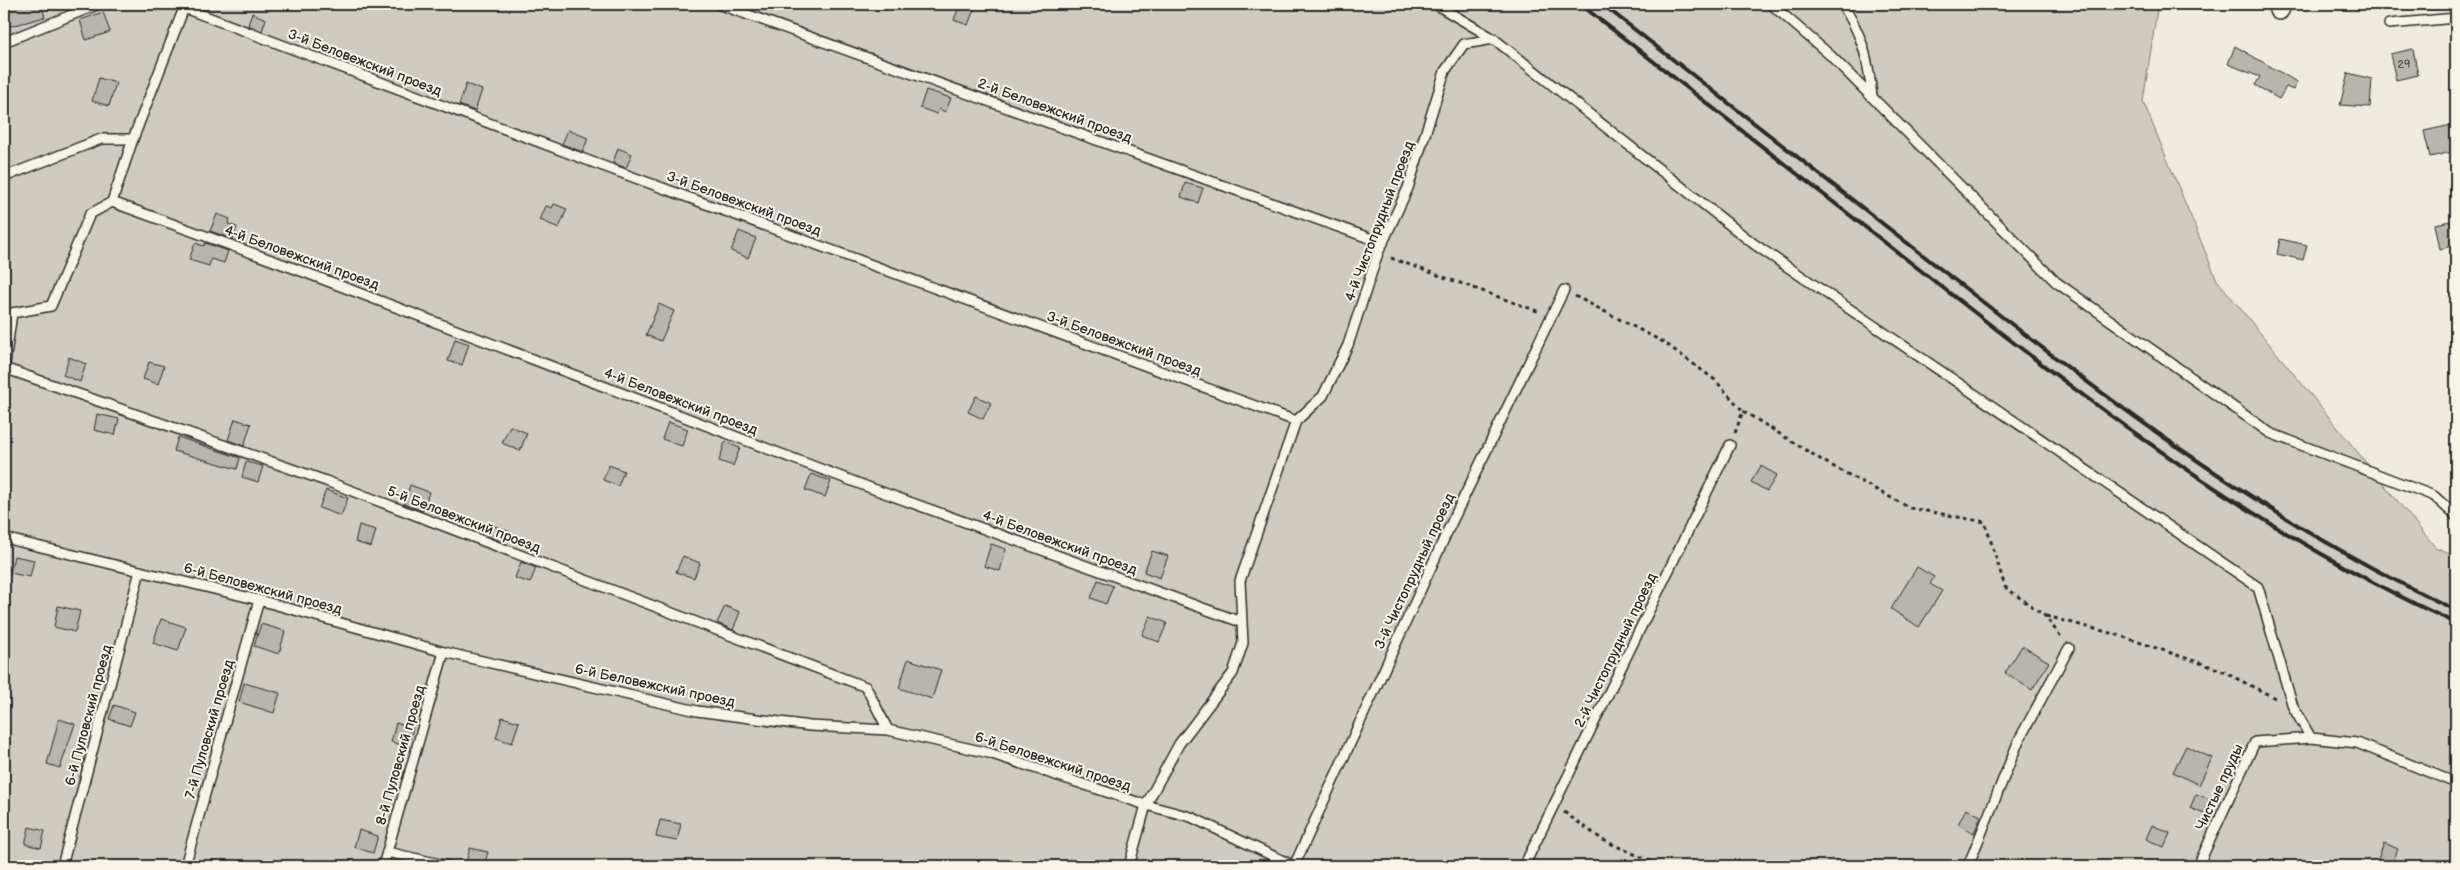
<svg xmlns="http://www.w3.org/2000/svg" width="2460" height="870" font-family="'Balsamiq Sans',sans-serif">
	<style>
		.green { fill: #cfcbc2; stroke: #7d7b76 }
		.building { fill: #b8b5ae; stroke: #2b2b2b }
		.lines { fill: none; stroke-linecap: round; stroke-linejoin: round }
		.service-casing { stroke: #2b2b2b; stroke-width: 12 }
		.minor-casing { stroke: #2b2b2b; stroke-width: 22 }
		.path { stroke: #2b2b2b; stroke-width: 3; stroke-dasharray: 4 4; stroke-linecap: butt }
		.service { stroke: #f7f3e8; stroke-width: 9 }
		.minor { stroke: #f7f3e8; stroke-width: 19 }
		.rail { stroke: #2b2b2b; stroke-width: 4 }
		.labels { text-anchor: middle; stroke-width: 4; stroke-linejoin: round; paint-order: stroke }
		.number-label { font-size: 11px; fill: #4e4e4c }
		.street-label { font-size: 14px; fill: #2b2b2b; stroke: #f7f3e8 }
	</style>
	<rect width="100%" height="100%" fill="#efebe0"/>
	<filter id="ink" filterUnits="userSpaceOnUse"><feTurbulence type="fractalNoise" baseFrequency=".02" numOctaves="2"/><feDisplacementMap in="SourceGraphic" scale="10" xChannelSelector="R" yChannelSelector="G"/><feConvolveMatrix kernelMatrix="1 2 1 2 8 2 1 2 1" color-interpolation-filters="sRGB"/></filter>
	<g filter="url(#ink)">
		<polygon class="green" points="4,4 2158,4 2143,101 2217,280 2435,547 2456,556 2456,866 4,866"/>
		<g class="building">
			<polygon points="4,4 41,4 45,17 4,28"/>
			<polygon points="960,4 976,4 968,25 954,20"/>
			<polygon points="103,12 110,32 86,40 80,20"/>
			<polygon points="252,13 266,19 262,31 248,25"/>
			<polygon points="2235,46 2297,82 2293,90 2286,87 2279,99 2255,85 2260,77 2228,64"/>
			<polygon points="2413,49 2418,75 2396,80 2390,54"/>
			<polygon points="2348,73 2372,79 2370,107 2340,105"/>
			<polygon points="99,78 116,83 109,106 92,101"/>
			<polygon points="466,84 482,90 475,111 459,105"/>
			<polygon points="926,90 951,98 946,112 939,109 937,114 920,108"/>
			<polygon points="2456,124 2456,151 2430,157 2424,131"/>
			<polygon points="568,130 588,138 583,152 562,144"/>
			<polygon points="618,148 632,154 626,168 613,163"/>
			<polygon points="1185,183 1203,188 1198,203 1181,197"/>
			<polygon points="554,204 567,209 559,228 540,220 546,206 552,208"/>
			<polygon points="217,214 230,219 228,224 237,227 233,239 210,231"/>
			<polygon points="2456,220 2456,245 2440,249 2435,224"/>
			<polygon points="739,231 756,238 748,258 731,251"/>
			<polygon points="2280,239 2307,245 2303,260 2277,254"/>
			<polygon points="195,243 204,246 205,243 228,251 224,263 211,259 209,266 189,260"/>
			<polygon points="659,304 674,311 661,341 646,335"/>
			<polygon points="455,339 469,344 462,365 448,361"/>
			<polygon points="69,357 86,364 80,382 63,375"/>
			<polygon points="149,362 164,366 158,384 143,379"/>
			<polygon points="976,396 991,403 983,419 968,412"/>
			<polygon points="97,414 119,419 115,435 94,430"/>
			<polygon points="235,419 251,424 244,446 228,440"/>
			<polygon points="668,422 688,429 682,446 662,439"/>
			<polygon points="510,426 527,433 520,451 502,443"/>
			<polygon points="178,437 240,458 237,469 174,451"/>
			<polygon points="725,442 740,448 733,466 719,461"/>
			<polygon points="246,462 263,466 258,482 242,477"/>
			<polygon points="609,465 624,471 618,486 603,480"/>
			<polygon points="1761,466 1777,475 1767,491 1751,482"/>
			<polygon points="811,474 831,481 825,497 805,490"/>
			<polygon points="410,485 429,492 423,511 404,504"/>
			<polygon points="326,490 348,498 341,516 319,508"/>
			<polygon points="359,525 376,530 371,547 355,542"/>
			<polygon points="492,525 510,532 505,543 487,536"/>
			<polygon points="991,544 1006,549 1000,571 984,566"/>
			<polygon points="1152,551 1168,556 1160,578 1144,572"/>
			<polygon points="14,556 34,560 30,577 10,573"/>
			<polygon points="683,556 700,563 694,578 676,572"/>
			<polygon points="521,562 536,568 530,583 515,578"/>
			<polygon points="1917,567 1934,577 1930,584 1942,591 1919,627 1891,609"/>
			<polygon points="1098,580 1113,586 1106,604 1091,598"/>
			<polygon points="58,606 80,611 75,632 54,627"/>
			<polygon points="725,606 740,612 733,630 717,623"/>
			<polygon points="1150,616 1167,623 1159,642 1142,635"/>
			<polygon points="161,619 186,627 178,651 153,643"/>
			<polygon points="261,624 285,631 279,654 254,646"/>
			<polygon points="2022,646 2049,662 2032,690 2005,673"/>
			<polygon points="908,659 941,670 932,699 899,688"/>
			<polygon points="244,683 280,693 274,713 239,702"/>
			<polygon points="114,705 135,712 130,726 109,719"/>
			<polygon points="502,717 519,722 512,743 496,738"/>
			<polygon points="59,719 75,724 60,768 47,764"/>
			<polygon points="396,723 413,728 408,747 391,742"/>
			<polygon points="2186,746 2212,758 2199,785 2173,772"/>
			<polygon points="2196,794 2210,799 2204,814 2190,808"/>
			<polygon points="1966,809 1981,816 1974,833 1958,824"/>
			<polygon points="660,820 681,824 677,841 656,837"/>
			<polygon points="2152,825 2170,833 2164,847 2146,839"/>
			<polygon points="29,827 45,831 41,848 25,844"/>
			<polygon points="359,830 378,836 373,853 354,847"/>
			<polygon points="2384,843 2398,849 2391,866 2377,862"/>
			<polygon points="470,848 488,852 484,866 466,862"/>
		</g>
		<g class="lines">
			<g class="service-casing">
				<g id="service">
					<polyline points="718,4 1383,243"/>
					<polyline points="1435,4 1494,39 1754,244 2258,587 2293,707 2311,738 2357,743 2456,783"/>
					<polyline points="1771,4 1830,55 2056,282 2270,433 2434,496 2456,516"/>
					<path d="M1842 4C1863 36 1868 58 1872 96"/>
					<polyline points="184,8 592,162 1296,421"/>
					<polyline points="2389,24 2456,18"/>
					<polyline points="4,42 99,4"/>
					<polyline points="4,177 101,139 133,139"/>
					<polyline points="112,202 296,269 868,487 1241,622"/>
					<polyline points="4,368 326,481 866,687 888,730"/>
					<polyline points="4,370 12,313 51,306 90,214 112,202 133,139 184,8 181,4"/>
					<polyline points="4,538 259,600 444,652 697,711 810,726 888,730 989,753 1146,805 1191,817 1294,866"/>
					<polyline points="387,852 449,866"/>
					<polyline points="62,866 140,571"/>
					<polyline points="185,866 259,600"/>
					<polyline points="383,866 444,652"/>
					<polyline points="1129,866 1146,805 1179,744 1233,673 1243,643 1240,581 1296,421 1323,396 1348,345 1378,253 1408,188 1445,71 1464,44 1494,39"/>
					<polyline points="1294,866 1449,528 1564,290"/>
					<polyline points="1524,866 1730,445"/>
					<polyline points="1968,866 2019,740 2069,648"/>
					<polyline points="2198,866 2255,742 2311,738"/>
				</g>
			</g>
			<g class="minor-casing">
				<polyline id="minor" points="2279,10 2282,4"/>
			</g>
			<g class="path">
				<polyline points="1391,258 1540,312"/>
				<polyline points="1575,296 1665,343 1715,380 1743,411"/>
				<polyline points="1735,433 1743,411 1825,462 1910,508 1985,522 2005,587 2045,616 2061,637"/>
				<polyline points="2046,616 2118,635 2218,669 2277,699"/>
				<polyline points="1564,812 1603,840 1661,866"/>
			</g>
			<use href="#service" class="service"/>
			<use href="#minor" class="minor"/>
			<g class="rail">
				<path d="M1580 4C1699 97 1818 191 1938 284 2102 412 2265 537 2456 623"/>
				<path d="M1602 4C1717 94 1832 184 1947 274 2107 399 2271 525 2456 610"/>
			</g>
		</g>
	</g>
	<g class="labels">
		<g class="number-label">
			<text x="2404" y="68">29</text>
		</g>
		<g class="street-label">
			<text transform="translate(365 62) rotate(21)" y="5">3-й Беловежский проезд</text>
			<text transform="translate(1055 110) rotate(20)" y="5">2-й Беловежский проезд</text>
			<text transform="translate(744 203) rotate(20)" y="5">3-й Беловежский проезд</text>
			<text transform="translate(1379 221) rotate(-69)" y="5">4-й Чистопрудный проезд</text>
			<text transform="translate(302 257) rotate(20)" y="5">4-й Беловежский проезд</text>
			<text transform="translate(1124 343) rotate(20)" y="5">3-й Беловежский проезд</text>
			<text transform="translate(681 401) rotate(21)" y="5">4-й Беловежский проезд</text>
			<text transform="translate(464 519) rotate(21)" y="5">5-й Беловежский проезд</text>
			<text transform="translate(1060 542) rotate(20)" y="5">4-й Беловежский проезд</text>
			<text transform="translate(1414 571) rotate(-65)" y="5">3-й Чистопрудный проезд</text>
			<text transform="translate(263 588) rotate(15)" y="5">6-й Беловежский проезд</text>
			<text transform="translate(1615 650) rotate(-64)" y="5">2-й Чистопрудный проезд</text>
			<text transform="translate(655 685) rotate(12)" y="5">6-й Беловежский проезд</text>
			<text transform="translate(88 715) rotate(-75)" y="5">6-й Пуловский проезд</text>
			<text transform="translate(209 729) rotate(-74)" y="5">7-й Пуловский проезд</text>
			<text transform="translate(400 755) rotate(-74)" y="5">8-й Пуловский проезд</text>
			<text transform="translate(1053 761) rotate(18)" y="5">6-й Беловежский проезд</text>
			<text transform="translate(2219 787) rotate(-65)" y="5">Чистые пруды</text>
		</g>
	</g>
	<rect width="2460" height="870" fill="none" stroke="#f7f3e8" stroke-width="20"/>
	<rect x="10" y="10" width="2440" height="850" fill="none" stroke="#2b2b2b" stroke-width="2" filter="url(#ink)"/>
</svg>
